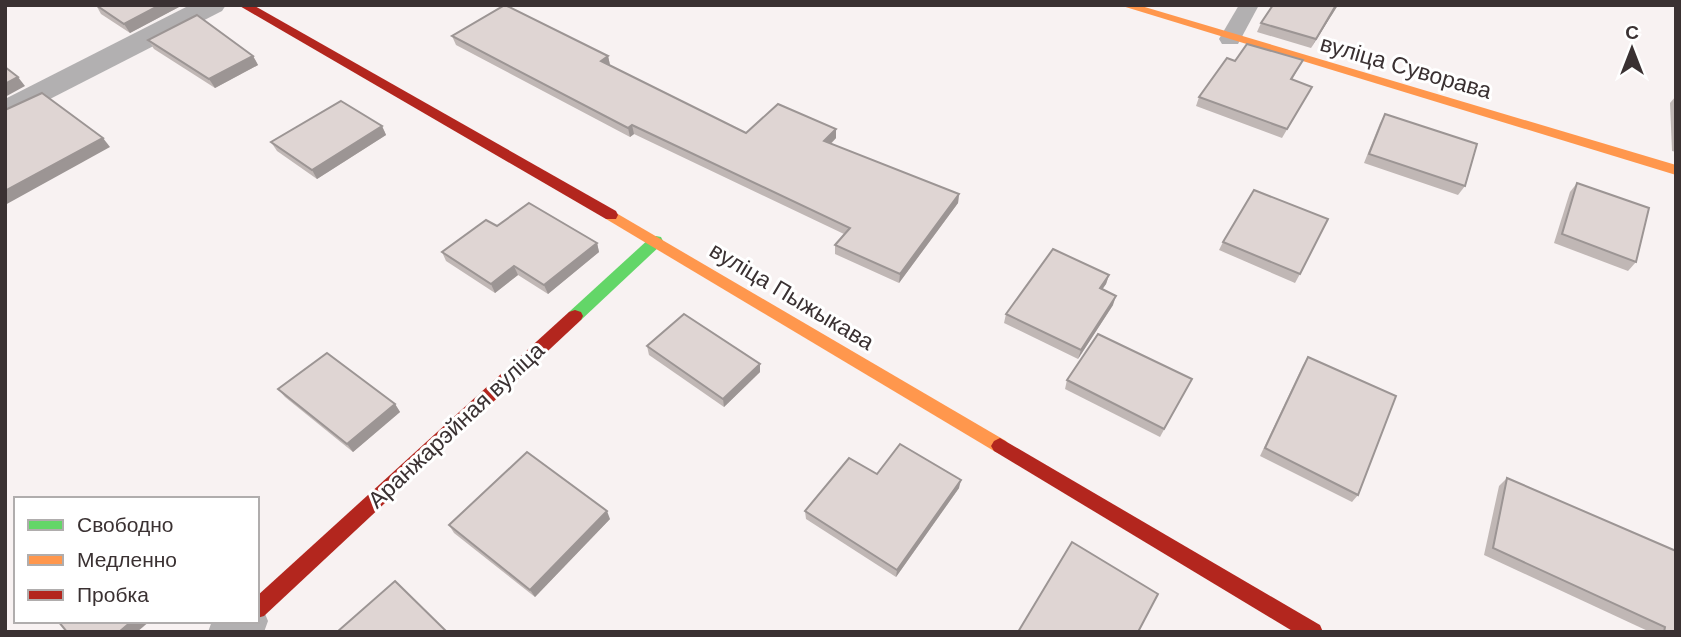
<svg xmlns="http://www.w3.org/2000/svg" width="1681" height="637" font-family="Arial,sans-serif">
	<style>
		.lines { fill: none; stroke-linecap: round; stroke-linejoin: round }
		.lane { fill: #b2b0b1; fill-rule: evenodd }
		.street { fill: #b2b0b1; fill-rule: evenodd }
		.fast { fill: #63d668; fill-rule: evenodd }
		.slow { fill: #ff974d; fill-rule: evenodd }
		.jam { fill: #b3261e; fill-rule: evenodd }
		.wall { fill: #c0b7b5 }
		.shaded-wall { fill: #9c9594 }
		.building { fill: #dfd5d3; stroke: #9c9594; stroke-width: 2 }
		.labels { text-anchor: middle; stroke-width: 6; stroke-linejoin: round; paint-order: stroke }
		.street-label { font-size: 23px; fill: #3a3132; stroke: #fff }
	</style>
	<rect width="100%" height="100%" fill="#f8f2f2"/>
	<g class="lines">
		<polygon class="lane" points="1239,5 1259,5 1238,44 1222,44 1219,39"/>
		<g class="street">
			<polygon points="190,5 226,5 222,11 5,122 5,99"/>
			<polygon points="257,603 261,604 268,621 264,632 208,632 212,621 257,621"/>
		</g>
		<polygon class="fast" points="656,236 661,237 663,241 661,245 581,320 569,320 567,316 569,312 651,237"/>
		<g class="slow">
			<polygon points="1119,5 1138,5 1676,165 1676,175"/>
			<polygon points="611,210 1006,441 1009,446 1006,451 1000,454 994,451 606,219 604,215"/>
		</g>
		<g class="jam">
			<polygon points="238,5 253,5 616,211 618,215 616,219 606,219"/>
			<polygon points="575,310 581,312 583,316 581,320 264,616 257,618 257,596 569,312"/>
			<polygon points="1000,438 1320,625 1323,632 1294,632 994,451 991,446 994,441"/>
		</g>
	</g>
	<g class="wall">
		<polygon points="96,5 179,7 130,33 101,14"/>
		<polygon points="1273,5 1338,5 1311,48 1257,32 1261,23"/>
		<polygon points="452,36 608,56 610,65 746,133 836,129 836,138 831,144 959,194 958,203 899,283 835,254 835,245 844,234 634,134 630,137 456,45"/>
		<polygon points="148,40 253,56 258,65 215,88 154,49"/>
		<polygon points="1303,60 1292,80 1312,87 1282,138 1196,106 1199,97 1235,61"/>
		<polygon points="1676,96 1676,152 1672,151 1670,103"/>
		<polygon points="1385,114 1465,186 1458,195 1364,163 1380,123"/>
		<polygon points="382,126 386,135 317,179 277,151 271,142"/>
		<polygon points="1577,183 1636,262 1628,271 1554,243 1570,192"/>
		<polygon points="497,226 597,243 599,252 548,294 518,275 495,293 446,261 442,252"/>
		<polygon points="1223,242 1300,274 1295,283 1219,250"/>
		<polygon points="1109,275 1106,284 1102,289 1113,305 1078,359 1004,323 1006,314"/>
		<polygon points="647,346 760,364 760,372 724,407 649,355"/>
		<polygon points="1308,357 1358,495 1352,502 1260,456 1303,365"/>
		<polygon points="1192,379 1160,437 1065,389 1067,380"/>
		<polygon points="278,389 395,404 400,412 353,452 285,397"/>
		<polygon points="877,474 959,488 896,577 806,519 805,511"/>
		<polygon points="1507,478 1676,632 1650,632 1484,555 1499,486"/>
		<polygon points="610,519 535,597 454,533 449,525"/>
	</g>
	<g class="shaded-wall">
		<polygon points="160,5 178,5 179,7 130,33 124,24"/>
		<polygon points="1336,5 1338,5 1311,48 1316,39"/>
		<polygon points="253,56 258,65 215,88 209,79"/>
		<polygon points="608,56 610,65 601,61"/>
		<polygon points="18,77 25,86 5,97 5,84"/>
		<polygon points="632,125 634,134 630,137 628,128"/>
		<polygon points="382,126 386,135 317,179 312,170"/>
		<polygon points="836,129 836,138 824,150 824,141"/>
		<polygon points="103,138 110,147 5,205 5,191"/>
		<polygon points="959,194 958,203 899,283 900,274"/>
		<polygon points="597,243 599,252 548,294 544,285"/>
		<polygon points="514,266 518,275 495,293 491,284"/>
		<polygon points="1109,275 1106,284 1097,297 1100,288"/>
		<polygon points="1116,296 1113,305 1078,359 1081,350"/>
		<polygon points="760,364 760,372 724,407 723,399"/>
		<polygon points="395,404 400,412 353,452 347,444"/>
		<polygon points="961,480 959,488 896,577 897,570"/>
		<polygon points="607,511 610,519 535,597 530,590"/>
		<polygon points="132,621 150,621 137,632 119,632"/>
	</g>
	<g class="building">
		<polygon points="96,5 160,5 124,24"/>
		<polygon points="505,5 608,56 601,61 746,133 778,104 836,129 824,141 959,194 900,274 835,245 850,228 632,125 628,128 452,36"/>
		<polygon points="1273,5 1336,5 1316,39 1261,23"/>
		<polygon points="197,15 253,56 209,79 148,40"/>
		<polygon points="1247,44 1303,60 1291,79 1312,87 1287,129 1199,97 1227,58 1235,61"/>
		<polygon points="5,67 18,77 5,84"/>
		<polygon points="42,93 103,138 5,191 5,110"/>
		<polygon points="341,101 382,126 312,170 271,142"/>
		<polygon points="1385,114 1477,144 1465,186 1369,154"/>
		<polygon points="1577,183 1649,208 1636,262 1562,234"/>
		<polygon points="1254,190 1328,219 1300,274 1223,242"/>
		<polygon points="529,203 597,243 544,285 514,266 491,284 442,252 486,220 497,226"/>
		<polygon points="1053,249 1109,275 1100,288 1116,296 1081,350 1006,314"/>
		<polygon points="684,314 760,364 723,399 647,346"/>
		<polygon points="1098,334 1192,379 1164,429 1067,380"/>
		<polygon points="327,353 395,404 347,444 278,389"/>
		<polygon points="1308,357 1396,396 1358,495 1265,448"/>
		<polygon points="900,444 961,480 897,570 805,511 849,458 877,474"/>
		<polygon points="527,452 607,511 530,590 449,525"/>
		<polygon points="1507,478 1676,551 1676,632 1664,632 1665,627 1493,548"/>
		<polygon points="1072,542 1158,594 1138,632 1018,632"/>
		<polygon points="395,581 447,632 337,632"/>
		<polygon points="58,621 132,621 119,632 67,632"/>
	</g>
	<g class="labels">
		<g class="street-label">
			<text transform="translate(1406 67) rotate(16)" y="8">вуліца Суворава</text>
			<text transform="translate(792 296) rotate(31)" y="8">вуліца Пыжыкава</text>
			<text transform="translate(456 425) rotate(-43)" y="8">Аранжарэйная вуліца</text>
		</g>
	</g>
	<rect width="1681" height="637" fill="none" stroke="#3a3132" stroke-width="14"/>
	<rect x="14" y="497" width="245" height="126" fill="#ffffff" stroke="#b0adad" stroke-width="2"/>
	<rect x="28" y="520" width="35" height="10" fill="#63d668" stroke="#b0adad" stroke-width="2"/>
	<text x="77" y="532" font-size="21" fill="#3a3132">Свободно</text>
	<rect x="28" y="555" width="35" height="10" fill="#ff974d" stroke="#b0adad" stroke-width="2"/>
	<text x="77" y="567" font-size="21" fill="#3a3132">Медленно</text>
	<rect x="28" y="590" width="35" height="10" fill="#b3261e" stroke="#b0adad" stroke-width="2"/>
	<text x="77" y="602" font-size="21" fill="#3a3132">Пробка</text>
	<g transform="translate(1632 49)" stroke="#ffffff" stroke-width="5" paint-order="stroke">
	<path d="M0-5L12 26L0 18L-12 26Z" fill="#3a3132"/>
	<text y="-10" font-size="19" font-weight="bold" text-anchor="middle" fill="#3a3132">С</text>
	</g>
</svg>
